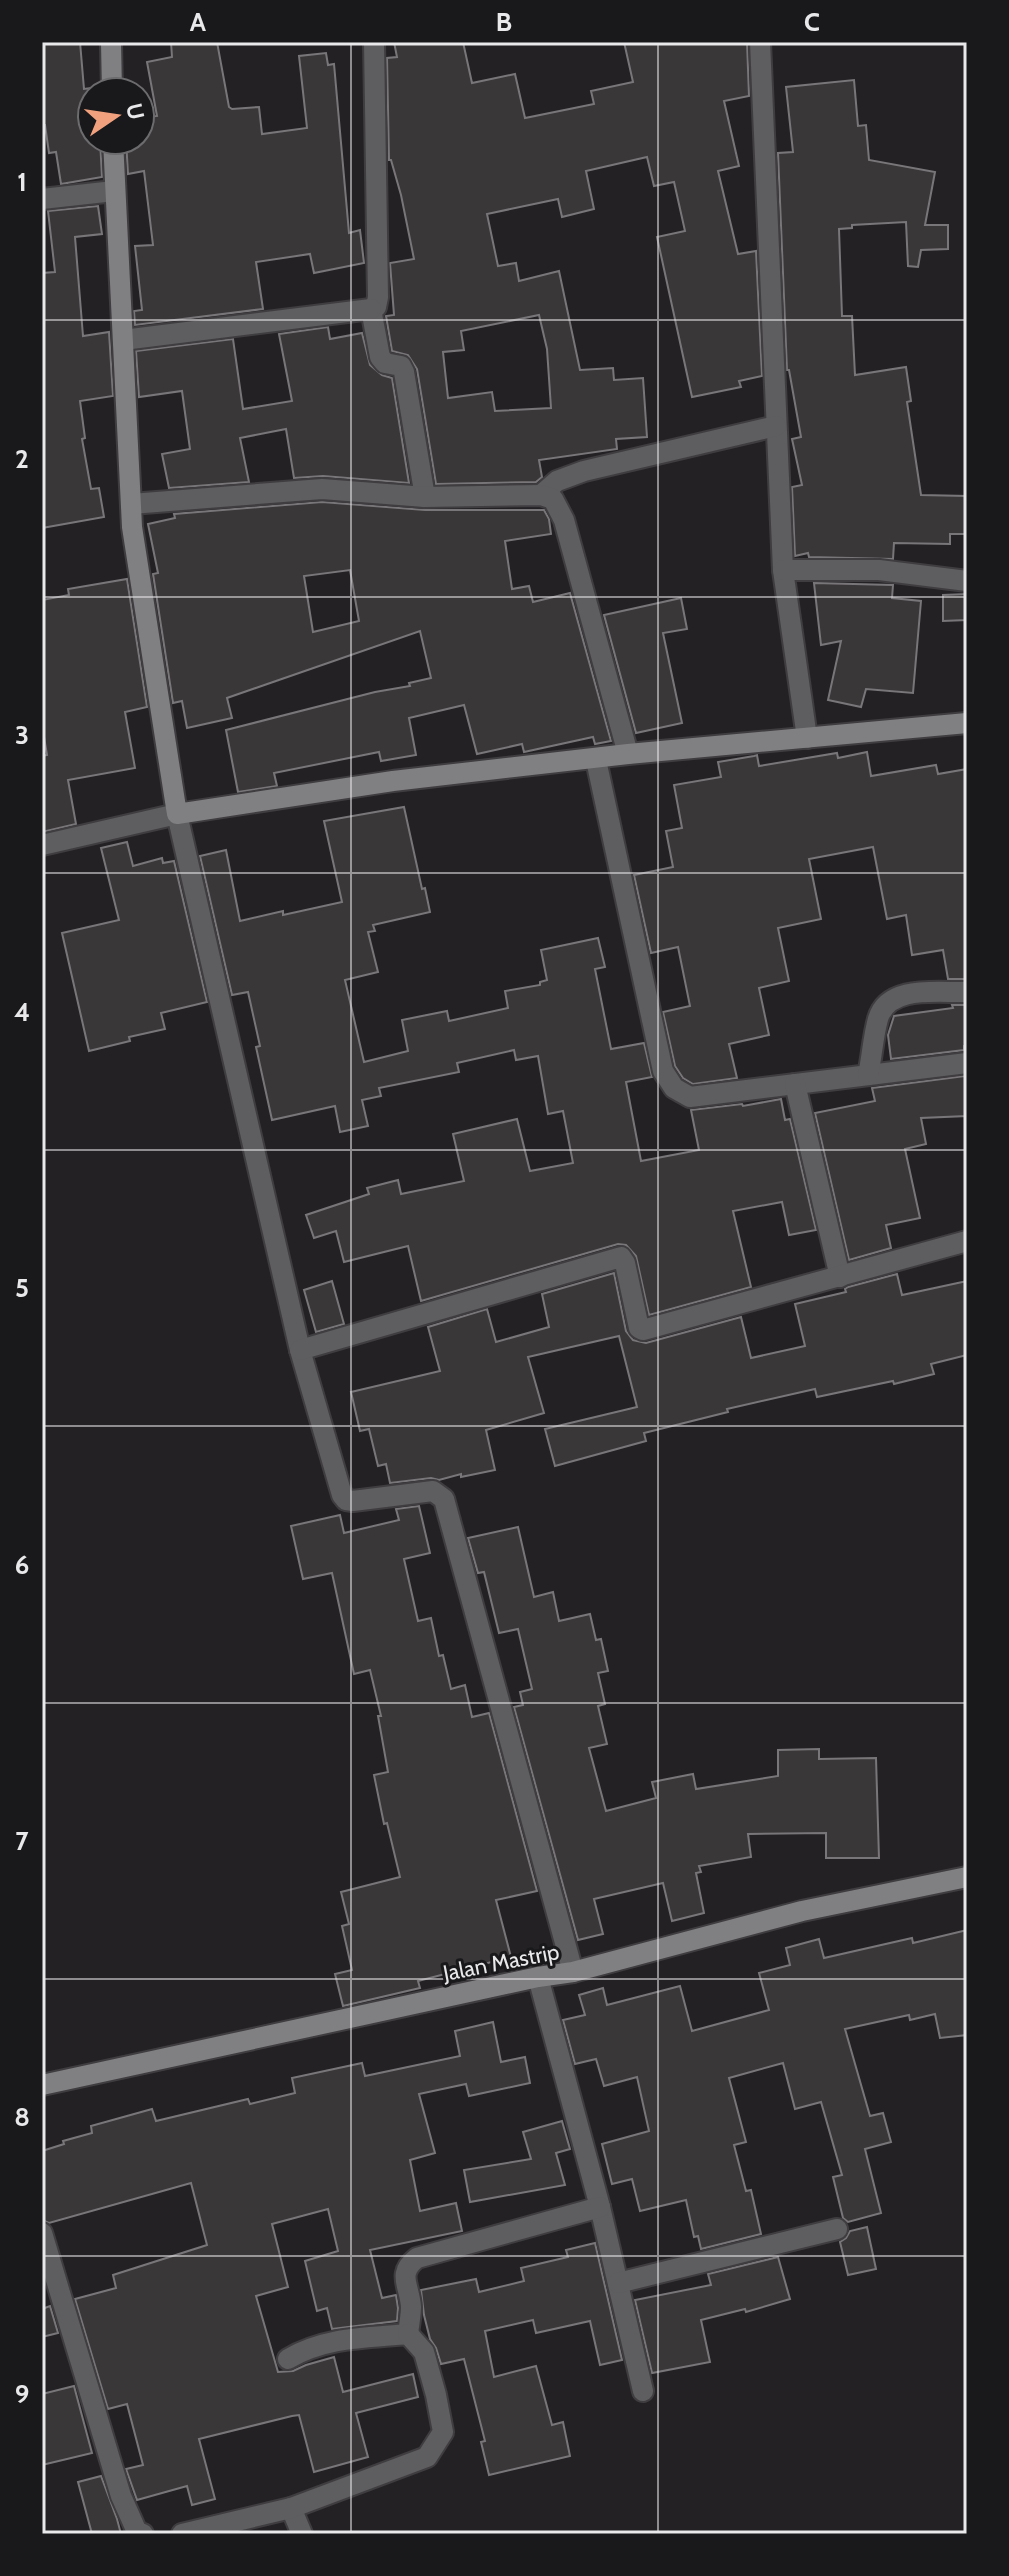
<svg xmlns="http://www.w3.org/2000/svg" width="1009" height="2576" font-family="Cabin,sans-serif">
	<style>
		.building { fill: #3a3739; stroke: #797679; stroke-width: 2; fill-rule: evenodd }
		.lines { fill: none; stroke-linecap: round; stroke-linejoin: round }
		.street-casing { stroke: #3f3d40; stroke-width: 24 }
		.secondary-casing { stroke: #3f3d40; stroke-width: 24 }
		.street { stroke: #5e5d5f; stroke-width: 20 }
		.secondary { stroke: #807f82; stroke-width: 20 }
		.grid { fill: none; stroke: #e9e8ea; stroke-width: 2; stroke-opacity: 0.55 }
		.labels { text-anchor: middle; stroke-width: 6; stroke-linejoin: round; paint-order: stroke }
		.street-label { font-size: 22px; fill: #e9e8ea; stroke: #19181a }
		.neatline { fill: none; stroke: #e9e8ea; stroke-width: 3 }
		.grid-label { font-size: 26px; text-anchor: middle; font-weight: bold; fill: #e9e8ea }
	</style>
	<rect width="100%" height="100%" fill="#232124"/>
	<g class="building">
		<polygon points="42,42 80,42 84,89 92,88 92,140 100,140 102,177 61,184 56,152 49,153 45,125 42,125"/>
		<polygon points="171,42 217,42 229,107 232,109 259,107 262,134 307,128 299,56 326,53 328,65 334,64 349,233 360,230 364,263 314,273 310,254 256,262 263,309 135,325 134,311 142,310 135,246 153,245 144,171 128,174 126,140 140,140 140,118 157,116 147,62 172,57"/>
		<path d="M394 42H463L472 83 515 74 525 118 594 104 591 91 633 82 624 42H747L749 96 724 101 739 166 718 171 738 254 756 251 762 376 739 381 741 387 692 397 657 237 685 231 674 182 654 186 647 157 586 171 594 209 562 217 558 199 487 214 498 266 516 263 519 281 559 271 580 370 613 368 614 380 643 378 647 437 616 439 617 449 539 460 542 477 536 482 436 484 417 369 408 355 392 351 386 316 394 315 390 263 414 259 401 195 391 160H389L387 58 397 57ZM539 315 547 349 551 408 495 411 492 392 448 398 443 352 464 350 461 331Z"/>
		<polygon points="854,80 858,126 866,125 869,160 935,172 925,225 948,225 948,249 921,250 918,267 908,266 906,222 852,225 852,228 839,229 842,316 852,316 855,375 906,367 911,401 907,402 921,495 967,496 967,534 950,534 950,544 894,543 893,559 809,557 808,553 795,556 792,487 802,485 792,439 801,437 789,370 787,370 778,153 793,152 786,87"/>
		<polygon points="98,206 102,234 75,237 83,336 109,332 113,396 80,401 85,438 82,439 91,489 99,488 104,517 42,528 42,273 55,272 48,211"/>
		<polygon points="328,327 330,339 362,333 370,365 382,375 392,378 409,483 323,476 294,478 286,429 240,438 249,482 169,488 162,454 190,449 182,391 139,397 136,351 233,339 243,409 292,401 279,334"/>
		<path d="M322 502 425 510H544L549 519 551 534 505 541 512 589 529 586 533 602 570 593 611 741 595 744 593 737 524 752 522 744 477 754 464 705 409 718 416 755 381 761 379 752 274 773 277 786 238 792 226 730 375 692 410 686 409 683 431 678 420 631 227 698 232 718 187 728 182 701 173 703 153 574 158 573 148 524 175 518 174 514ZM350 570 359 621 313 632 304 576Z"/>
		<polygon points="127,579 147,707 125,712 135,768 68,780 76,824 42,832 42,756 47,755 42,725 42,600 69,595 68,589"/>
		<polygon points="814,583 893,585 892,598 921,601 913,693 866,689 861,707 828,700 841,641 821,645"/>
		<polygon points="967,594 967,620 943,621 943,595"/>
		<polygon points="681,598 687,629 663,633 682,723 636,733 604,615"/>
		<polygon points="867,752 871,776 936,765 938,774 967,769 967,979 948,979 943,950 912,955 906,915 887,919 873,847 809,859 821,919 778,928 789,981 759,988 769,1035 729,1044 737,1078 693,1084 683,1078 675,1066 663,1012 690,1006 678,947 651,953 634,875 673,867 666,831 682,828 674,785 721,777 718,762 754,756 757,755 759,766 837,753 838,758"/>
		<polygon points="404,807 422,889 425,888 430,912 373,925 375,931 368,932 378,972 345,980 364,1062 408,1051 402,1020 447,1011 449,1021 508,1008 505,991 540,985 540,982 547,980 541,950 598,938 605,967 595,969 611,1049 644,1043 652,1077 626,1082 641,1161 699,1150 691,1110 742,1104 743,1106 781,1099 785,1120 790,1119 816,1230 789,1235 782,1202 733,1211 751,1287 649,1315 636,1256 626,1245 618,1244 421,1301 408,1246 344,1262 336,1231 314,1238 306,1215 369,1194 367,1188 398,1180 401,1194 464,1181 453,1134 517,1119 530,1171 573,1163 563,1111 548,1114 538,1056 516,1060 514,1050 457,1063 459,1072 379,1088 381,1096 362,1100 368,1126 340,1132 335,1106 272,1120 256,1047 260,1046 248,992 232,995 200,856 226,850 240,921 283,911 283,915 342,902 324,821"/>
		<polygon points="127,842 133,866 162,858 163,863 174,861 207,1002 161,1013 165,1029 129,1037 130,1041 89,1051 62,933 119,920 101,848"/>
		<polygon points="952,1005 967,1005 967,1045 964,1046 964,1050 891,1059 888,1035 894,1016 953,1008"/>
		<polygon points="965,1076 967,1116 921,1118 926,1144 905,1149 920,1218 886,1225 891,1248 849,1260 815,1113 875,1101 872,1088"/>
		<polygon points="614,1273 626,1331 633,1340 646,1343 741,1317 751,1358 805,1346 795,1304 846,1292 845,1289 848,1287 897,1274 902,1295 967,1281 967,1355 931,1364 934,1374 894,1384 893,1381 817,1397 815,1389 727,1409 728,1412 644,1433 646,1441 555,1466 545,1429 637,1407 619,1336 528,1357 544,1413 486,1430 495,1470 461,1477 461,1474 439,1480 431,1478 390,1483 386,1464 378,1466 369,1429 360,1431 351,1392 440,1371 428,1327 487,1309 496,1342 549,1327 542,1294"/>
		<polygon points="332,1281 344,1324 316,1332 304,1290"/>
		<polygon points="419,1506 430,1553 404,1559 418,1621 431,1618 439,1656 443,1655 451,1689 465,1685 472,1717 489,1713 537,1891 496,1900 511,1957 418,1981 420,1988 343,2006 335,1974 352,1970 342,1926 349,1924 341,1892 400,1877 387,1823 384,1824 374,1775 388,1772 378,1716 381,1716 370,1670 354,1674 332,1573 303,1579 291,1526 340,1515 344,1533 399,1520 396,1509"/>
		<polygon points="518,1527 534,1597 553,1592 559,1621 590,1614 596,1640 601,1639 608,1671 598,1673 605,1704 598,1706 607,1744 589,1748 606,1811 656,1798 652,1782 693,1774 696,1789 778,1776 778,1750 819,1749 819,1759 876,1758 879,1858 826,1858 826,1833 748,1834 751,1857 699,1866 701,1872 696,1873 704,1913 672,1921 663,1883 594,1899 603,1934 578,1940 514,1707 523,1705 520,1692 532,1689 518,1629 499,1633 484,1572 478,1573 468,1538"/>
		<polygon points="967,1930 967,2035 940,2038 935,2014 910,2020 909,2015 845,2029 870,2116 883,2113 891,2142 865,2149 881,2213 848,2222 843,2218 833,2177 842,2175 821,2102 795,2109 783,2063 729,2078 746,2142 734,2145 746,2191 751,2190 761,2234 701,2249 698,2236 694,2237 686,2200 640,2211 632,2179 612,2184 602,2144 649,2131 637,2077 604,2086 596,2059 575,2064 563,2020 585,2015 579,1995 603,1988 607,2005 680,1986 692,2031 769,2010 759,1973 790,1965 786,1948 819,1939 824,1958 912,1938 913,1943"/>
		<polygon points="493,2022 501,2062 525,2057 530,2083 469,2096 466,2084 419,2094 435,2153 410,2160 420,2211 456,2203 462,2231 370,2250 382,2298 396,2295 398,2308 397,2321 332,2329 327,2308 317,2311 305,2261 338,2251 328,2209 272,2224 288,2287 256,2296 278,2372 293,2371 306,2365 334,2357 343,2392 413,2374 418,2397 356,2413 368,2457 314,2472 299,2415 292,2416 199,2439 215,2499 192,2505 187,2486 137,2500 126,2469 143,2465 127,2404 108,2409 75,2299 116,2288 113,2275 207,2245 191,2183 49,2223 42,2220 42,2151 64,2144 63,2141 92,2133 91,2126 152,2109 156,2121 248,2099 250,2104 295,2093 292,2078 362,2063 365,2076 460,2056 455,2031"/>
		<polygon points="562,2121 570,2149 556,2153 565,2185 470,2202 464,2170 531,2159 523,2132"/>
		<polygon points="867,2227 876,2269 848,2275 840,2242 846,2238 850,2231"/>
		<polygon points="595,2243 622,2360 600,2365 590,2321 536,2333 533,2320 485,2331 494,2377 536,2366 552,2425 563,2422 570,2456 489,2475 481,2442 485,2441 464,2359 441,2364 436,2348 430,2339 424,2315 421,2290 476,2279 479,2292 524,2281 521,2268 568,2257 566,2250"/>
		<polygon points="778,2257 790,2299 746,2312 745,2309 701,2320 710,2362 652,2373 635,2300 711,2285 708,2274"/>
		<polygon points="50,2306 58,2333 42,2337 42,2309"/>
		<polygon points="74,2386 92,2453 42,2465 42,2394"/>
		<polygon points="101,2476 117,2519 121,2534 92,2534 78,2482"/>
	</g>
	<g class="lines">
		<g class="street-casing">
			<g id="street">
				<polyline points="374,42 378,297 376,307 371,309 380,357 385,363 401,366 404,372 425,497"/>
				<polyline points="760,42 783,570 807,738"/>
				<polyline points="42,199 114,191"/>
				<polyline points="123,340 371,309"/>
				<polyline points="541,495 557,481 584,471 776,426"/>
				<polyline points="131,504 322,489 425,497 541,495 553,499 564,520 628,754"/>
				<polyline points="783,570 879,570 967,581"/>
				<polyline points="596,760 663,1071 674,1088 690,1097 967,1063"/>
				<polyline points="42,845 177,814 300,1350 342,1495 346,1500 353,1501 433,1491 444,1499 573,1972"/>
				<path d="M868 1075C872 1057 873 1037 878 1019 888 984 939 993 967 992"/>
				<polyline points="795,1084 840,1277"/>
				<polyline points="300,1350 621,1257 625,1263 639,1328 643,1330 967,1241"/>
				<polyline points="538,1977 600,2207 643,2391"/>
				<polyline points="42,2233 121,2496 137,2532 143,2534"/>
				<polyline points="618,2283 837,2229"/>
				<path d="M288 2359C325 2337 366 2338 408 2334 409 2325 411 2315 411 2307 410 2286 396 2274 417 2258L600 2207"/>
				<polyline points="291,2508 302,2534"/>
				<polyline points="182,2534 291,2508 427,2457 443,2432 436,2395 424,2352 408,2334"/>
			</g>
		</g>
		<g class="secondary-casing">
			<g id="secondary">
				<polyline points="111,42 112,92"/>
				<polyline points="113,140 132,527 177,814 393,781 628,754 967,723"/>
				<polyline points="42,2085 538,1977 573,1972 802,1911 967,1877"/>
			</g>
		</g>
		<use href="#street" class="street"/>
		<use href="#secondary" class="secondary"/>
	</g>
	<path class="grid" d="M351 42V2534M658 42V2534M42 320H967M42 597H967M42 873H967M42 1150H967M42 1426H967M42 1703H967M42 1979H967M42 2256H967"/>
	<g class="labels">
		<g class="street-label">
			<text transform="translate(501 1962) rotate(-11)" y="8">Jalan Mastrip</text>
		</g>
	</g>
	<rect width="1009" height="2576" fill="none" stroke="#19181a" stroke-width="88"/>
	<g transform="translate(116 116) rotate(77)"><circle r="38" fill="#19181a" stroke="#6c6b6d" stroke-width="2"/>
	<path d="M0-6L14 30L0 20L-14 30Z" fill="#f2a17e"/>
	<text y="-12" font-size="22" font-weight="bold" text-anchor="middle" fill="#e9e8ea">U</text>
	</g>
	<rect x="44" y="44" width="921" height="2488" class="neatline"/>
	<g class="grid-label">
		<text x="198" y="31">A</text>
		<text x="504" y="31">B</text>
		<text x="812" y="31">C</text>
		<text x="22" y="191">1</text>
		<text x="22" y="468">2</text>
		<text x="22" y="744">3</text>
		<text x="22" y="1021">4</text>
		<text x="22" y="1297">5</text>
		<text x="22" y="1574">6</text>
		<text x="22" y="1850">7</text>
		<text x="22" y="2126">8</text>
		<text x="22" y="2403">9</text>
	</g>
</svg>
